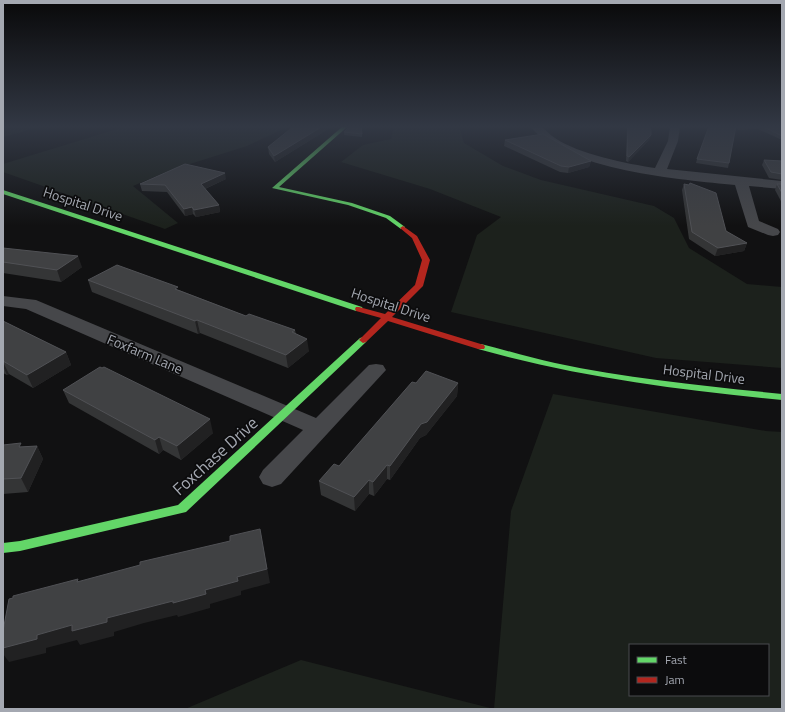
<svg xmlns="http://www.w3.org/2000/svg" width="785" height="712" font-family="'Titillium Web',sans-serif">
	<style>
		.green { fill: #1c211c; fill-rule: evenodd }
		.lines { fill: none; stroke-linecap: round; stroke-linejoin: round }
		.street { fill: #46474a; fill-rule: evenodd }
		.fast { fill: #63d668; fill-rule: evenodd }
		.jam { fill: #b3261e; fill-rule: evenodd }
		.wall { fill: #343536 }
		.shaded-wall { fill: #212122 }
		.building { fill: #404143; stroke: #505155 }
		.labels { text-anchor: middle; stroke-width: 3.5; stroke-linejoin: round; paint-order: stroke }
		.street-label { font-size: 14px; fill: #a4a8b1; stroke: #0c0c0d }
		.near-street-label { font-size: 17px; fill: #a4a8b1; stroke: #0c0c0d }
	</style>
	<rect width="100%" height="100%" fill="#111112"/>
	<g class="green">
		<polygon points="3,126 43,126 3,137"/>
		<polygon points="127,126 289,126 247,146 171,170 133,186 178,223 165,229 3,172 3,164"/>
		<polygon points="394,126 459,126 464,143 503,166 541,180 654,206 674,218 689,248 747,284 782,287 782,368 656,358 451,312 477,235 501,217 430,189 341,162 363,145 391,139"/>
		<path d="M553 394 766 431 782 432V709H185L301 660 494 709 511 511ZM630 645H768V695H630Z"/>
	</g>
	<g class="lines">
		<g class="street">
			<path d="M530 126H541C546 130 550 135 555 138 578 154 628 164 655 168L668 141 670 126H680L678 141 667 169 782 181V189L749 186 759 221 778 229 780 232 778 235 773 236 768 235 748 227 735 185C684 180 563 170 530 126Z"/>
			<polygon points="3,296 36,300 316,418 369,365 376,364 383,365 386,370 281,484 272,487 263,484 259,477 263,470 303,430 26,309 3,306"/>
		</g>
		<g class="fast">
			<polygon points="343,126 347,127 279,187 352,203 390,216 405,227 405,229 401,229 386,218 348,205 272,188"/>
			<polygon points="3,190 362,307 363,309 362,311 356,311 3,194"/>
			<polygon points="363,337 367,340 366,342 186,512 20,551 3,553 3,543 20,541 178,505 360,338"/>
			<path d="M481 344C506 350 530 358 555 363 630 379 706 386 782 394V400C679 390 578 377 478 349L477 347Z"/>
		</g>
		<polygon class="jam" points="403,226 417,236 430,260 423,286 392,317 484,345 485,347 484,349 478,349 388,321 366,342 363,343 359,340 381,318 356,311 355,309 356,307 359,307 385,314 415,285 422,260 412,238 400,228"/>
	</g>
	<g class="wall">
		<polygon points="333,126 275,162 269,154 268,147"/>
		<polygon points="627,126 650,126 651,135 649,140 628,162 626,161"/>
		<polygon points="736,126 782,126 782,140 758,129 738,130"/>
		<polygon points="344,132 362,134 362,137 344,135"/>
		<polygon points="505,140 591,161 589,167 568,173 560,172 504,146"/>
		<polygon points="697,159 729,163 728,168 696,163"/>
		<polygon points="764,160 782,161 782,180 769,178 762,165"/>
		<polygon points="226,179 205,189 219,205 220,212 196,217 193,214 185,216 167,192 142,191 140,184"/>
		<polygon points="684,184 726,231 747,243 744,251 715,256 689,239 682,190"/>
		<polygon points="777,184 782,184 782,203 775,190"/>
		<polygon points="3,248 82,267 61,282 3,273"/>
		<polygon points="88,280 179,290 246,316 295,330 296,334 309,351 288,368 200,333 198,334 92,292"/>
		<polygon points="3,321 66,352 71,365 33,388 9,374 7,375 3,373"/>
		<polygon points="416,383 458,383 457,396 426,435 420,438 390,480 387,479 374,496 369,494 355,511 321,495 319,481 339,466"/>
		<polygon points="63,390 213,433 181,460 163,450 159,454 69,403"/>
		<polygon points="3,445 23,447 37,446 43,459 28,492 3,494"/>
	</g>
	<g class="shaded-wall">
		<polygon points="323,126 333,126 275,162 274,156"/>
		<polygon points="651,135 649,140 628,162 629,157"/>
		<polygon points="591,161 589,167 568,173 569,167"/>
		<polygon points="225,173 226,179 202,190 201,184"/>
		<polygon points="219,205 220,212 196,217 194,210"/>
		<polygon points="192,207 193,214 185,216 184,209"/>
		<polygon points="747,243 744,251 715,256 718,248"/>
		<polygon points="78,256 82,267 61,282 57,270"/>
		<polygon points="197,320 200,333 198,334 195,321"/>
		<polygon points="307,339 309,351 288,368 286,355"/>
		<polygon points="66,352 71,365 33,388 27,375"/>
		<polygon points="3,362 9,374 7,375 3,366"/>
		<polygon points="458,383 457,396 426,435 420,438 390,480 390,466 421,424"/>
		<polygon points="210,419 213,433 181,460 177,446"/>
		<polygon points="159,437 163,450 159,454 155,440"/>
		<polygon points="37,446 43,459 28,492 21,478"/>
		<polygon points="387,465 387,479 374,496 373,482"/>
		<polygon points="369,480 369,494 355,511 354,497"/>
		<polygon points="260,529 270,583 241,591 241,595 210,604 210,608 178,617 177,615 144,623 114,632 114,636 80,645 77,640 46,648 46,653 9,662 3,654 3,648 37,635 72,625 107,618 205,590 237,577"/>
	</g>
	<g class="building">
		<polygon points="294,126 323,126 274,156 268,147"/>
		<polygon points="350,126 361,126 362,134 344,132"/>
		<polygon points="628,126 650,126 651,131 651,135 629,157 627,156"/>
		<polygon points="709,126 736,126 729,163 697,159"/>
		<polygon points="762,126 782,126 782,136"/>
		<polygon points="543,134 591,161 569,167 561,166 505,140"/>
		<polygon points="764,160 782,161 782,174 771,172"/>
		<polygon points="185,164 225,173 201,184 219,205 194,210 192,207 184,209 165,185 140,184"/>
		<polygon points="690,183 716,193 726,231 747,243 718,248 692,232 684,184 689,185"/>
		<polygon points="777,184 782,184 782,193"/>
		<polygon points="3,248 78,256 57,270 3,262"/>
		<polygon points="117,265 178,287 175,289 246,316 249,314 295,330 292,332 307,339 286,355 197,320 195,321 88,280"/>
		<polygon points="3,321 66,352 27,375 3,361"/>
		<polygon points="100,367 102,368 104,367 210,419 177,446 159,437 155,440 63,390"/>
		<polygon points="426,371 458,383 427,422 421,424 390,466 387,465 373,482 369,480 354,497 319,481 334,464 339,466 412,382 416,383"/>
		<polygon points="21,443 19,447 37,446 21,478 3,479 3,445"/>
		<polygon points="260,529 267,569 237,577 238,581 205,590 206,594 173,603 173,601 138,610 107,618 107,622 72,631 72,625 37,635 37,639 3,648 3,631 9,599 13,598 13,596 78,579 77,582 140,565 140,562 230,541 230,536"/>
	</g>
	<linearGradient id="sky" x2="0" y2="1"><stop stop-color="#09090a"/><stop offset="0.56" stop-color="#323844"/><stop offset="1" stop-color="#323844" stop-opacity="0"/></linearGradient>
	<rect width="785" height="226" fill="url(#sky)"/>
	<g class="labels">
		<g class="street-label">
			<text transform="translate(83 204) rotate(18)" y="5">Hospital Drive</text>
			<text transform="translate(391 305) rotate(18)" y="5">Hospital Drive</text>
			<text transform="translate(145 354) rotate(23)" y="5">Foxfarm Lane</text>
			<text transform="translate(704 374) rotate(7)" y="5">Hospital Drive</text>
		</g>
		<g class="near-street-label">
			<text transform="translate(215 456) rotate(-42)" y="6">Foxchase Drive</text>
		</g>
	</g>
	<rect width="785" height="712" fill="none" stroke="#a4a8b1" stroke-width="8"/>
	<rect x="629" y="644" width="140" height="52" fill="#0c0c0d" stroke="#494a4f"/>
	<rect x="637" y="657" width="20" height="6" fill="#63d668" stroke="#494a4f"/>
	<text x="665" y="664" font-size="12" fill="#a4a8b1">Fast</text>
	<rect x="637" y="677" width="20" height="6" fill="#b3261e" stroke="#494a4f"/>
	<text x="665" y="684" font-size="12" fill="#a4a8b1">Jam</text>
</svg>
